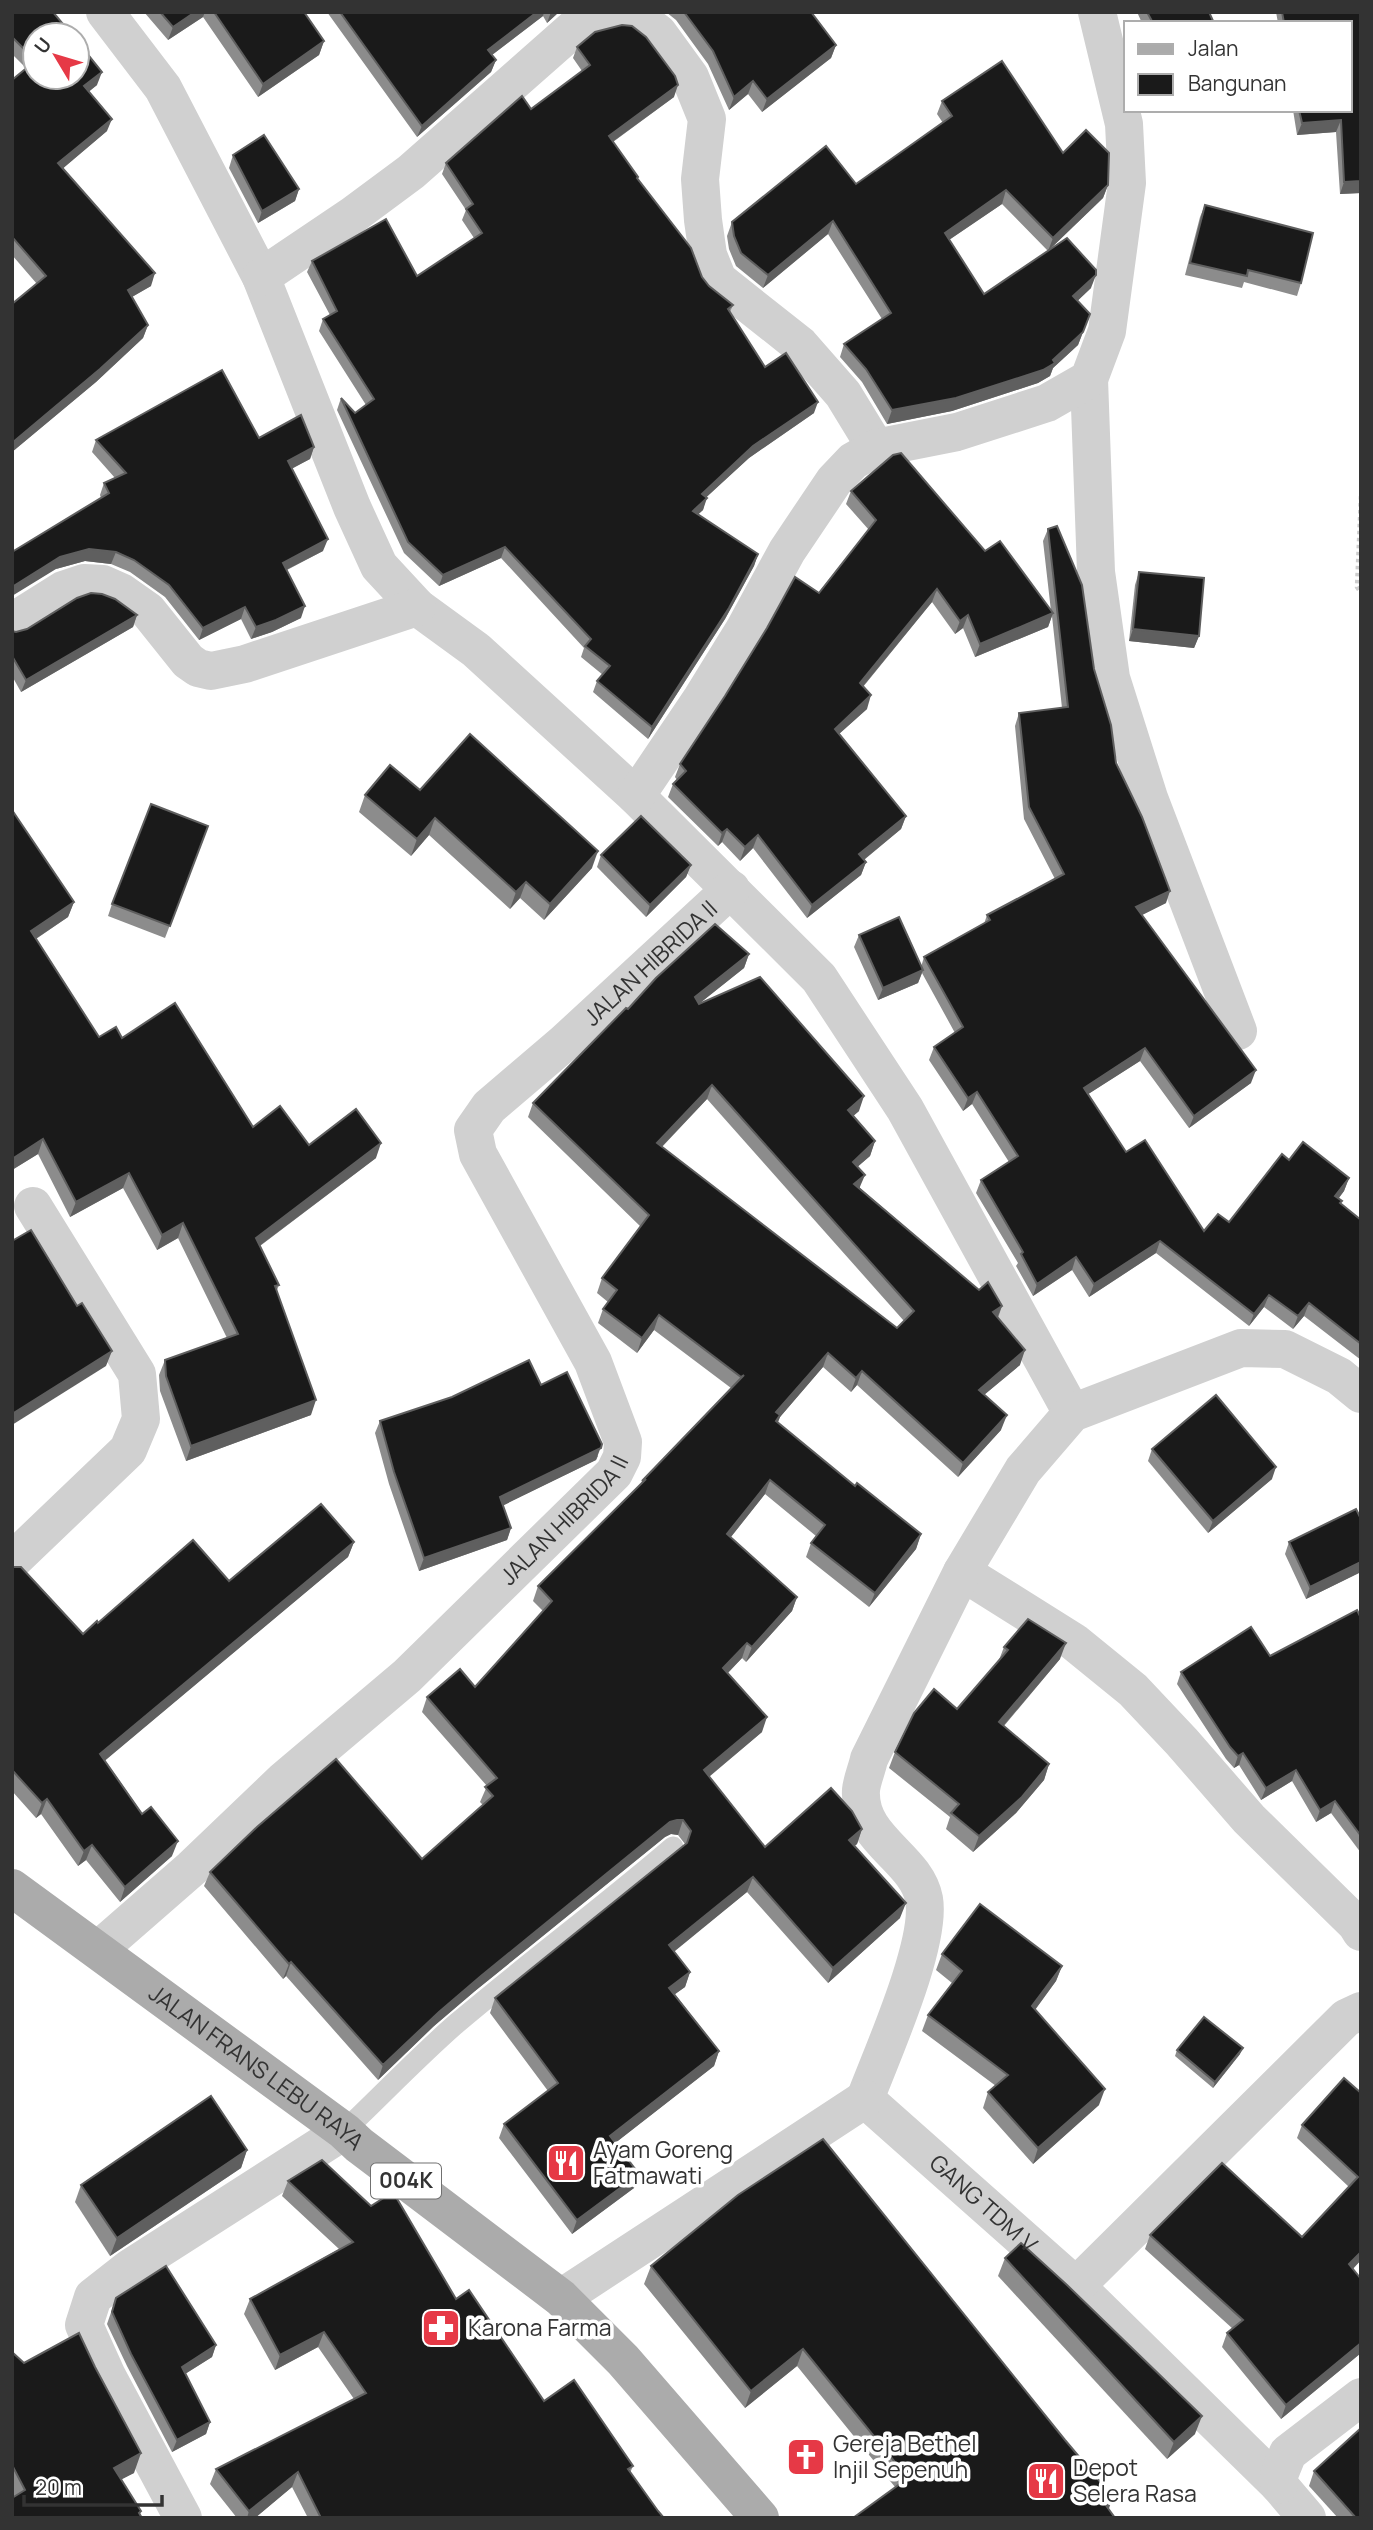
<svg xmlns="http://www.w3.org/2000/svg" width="1373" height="2530" font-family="Manrope,sans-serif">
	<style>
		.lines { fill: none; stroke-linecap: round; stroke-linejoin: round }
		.path { stroke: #cdcdcd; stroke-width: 4.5; stroke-dasharray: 3.5 3.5; stroke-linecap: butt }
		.lane { stroke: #d0d0d0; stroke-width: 21 }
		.street { stroke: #d0d0d0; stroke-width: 38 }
		.primary { stroke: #ababab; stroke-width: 38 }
		.wall { fill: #8c8c8c; fill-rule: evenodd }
		.shaded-wall { fill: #5f5f5f }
		.building { fill: #1a1a1a; stroke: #5f5f5f; stroke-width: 2; fill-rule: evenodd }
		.labels { text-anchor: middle; stroke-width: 7; stroke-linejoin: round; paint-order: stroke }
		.shield { fill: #fff; stroke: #707070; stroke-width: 2 }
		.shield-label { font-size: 21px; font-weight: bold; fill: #333 }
		.street-label { font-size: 23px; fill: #333; stroke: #fff }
		.poi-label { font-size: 23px; fill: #333; stroke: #fff; text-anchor: start }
	</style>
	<rect width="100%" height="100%" fill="#fff"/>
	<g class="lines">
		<polyline class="path" points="1361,496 1357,587 1361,593"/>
		<path class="lane" d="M344 2131C382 2095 418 2057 457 2023 528 1963 603 1907 673 1847"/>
		<g class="street">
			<polyline points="105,12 163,88 261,277 352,507 379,566 417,607 476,650 636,796 819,978 905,1109 1072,1413"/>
			<polyline points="261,277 353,215 411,172 580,23 616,14 636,16 658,33 690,77 707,119 700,179 703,220 708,255 718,280 800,345 843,394 876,448"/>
			<polyline points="1089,379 1096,572 1111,678 1149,798 1238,1031"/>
			<polyline points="12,622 63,590 84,583 103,584 121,592 148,611 188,661 198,668 211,671 245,664 417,607"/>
			<polyline points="636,796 702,698 744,630 787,551 834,481 853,461 876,448 957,432 1047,403 1089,379 1107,331 1127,183 1124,124 1097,12"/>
			<polyline points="12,1561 128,1450 141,1419 137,1374 33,1206"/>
			<polyline points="962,1572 1074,1642 1133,1690 1182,1742 1249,1819 1356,1924 1361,1932"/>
			<path id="s1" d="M98 1950 192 1868 284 1780 407 1676 614 1473 622 1457 623 1442 593 1362 478 1154 473 1130 489 1107 564 1043 731 889"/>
			<path d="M865 2099C882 2054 932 1943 924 1899 916 1857 858 1840 861 1790 862 1780 867 1769 869 1759L962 1572 1023 1470 1072 1413 1241 1348 1285 1349 1339 1376 1361 1394"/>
			<path id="s2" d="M865 2099 1076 2286 1279 2485 1307 2518"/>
			<polyline points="1076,2286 1346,2018 1361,2011"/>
			<polyline points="561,2298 865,2099"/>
			<polyline points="1279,2485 1279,2475 1288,2453 1361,2397"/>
			<polyline points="183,2518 107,2376 84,2325 93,2297 130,2268 344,2131"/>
		</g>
		<path class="primary" id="s3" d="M12 1888 344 2131 359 2145 561 2298 623 2360 760 2518"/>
	</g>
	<g class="wall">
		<polygon points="12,12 54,12 97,85 89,91 107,131 63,168 151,286 132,297 148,325 143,338 96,382 12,452 12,304 37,284 12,255 12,80 26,68 12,54"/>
		<polygon points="144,12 304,12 324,41 319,55 258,97 203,17 168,40"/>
		<polygon points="327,12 559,12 547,23 543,16 492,55 496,60 491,72 417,137"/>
		<polygon points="666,12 811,12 836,45 831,58 762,112 748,94 729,110 708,64 676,20"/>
		<polygon points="1137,12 1209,12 1214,23 1142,23"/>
		<polygon points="1276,12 1361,12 1361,193 1340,194 1336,132 1297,135 1293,110 1350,110 1350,23 1278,23"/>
		<polygon points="577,47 674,97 613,142 702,277 709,286 733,305 730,312 765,367 814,413 749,458 706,497 703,510 698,514 758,554 754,566 725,619 648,739 593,692 597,681 603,675 581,657 584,648 501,558 439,586 404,553 337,410 341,398 355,413 366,405 319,331 323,319 330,315 307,272 312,261 417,276 474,238 462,220 466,210 442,174 446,163 531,109 582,71 573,58"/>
		<path d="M942 101 1063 153 1108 185 1103 198 1050 249 1091 288 1077 301 1090 314 1078 345 1053 368 1050 376 1038 383 952 411 887 424 862 382 840 357 844 344 882 319 828 234 763 288 736 266 729 249 727 236 732 222 856 184 943 123 937 114ZM1002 204 1048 251 984 294 949 240Z"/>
		<polygon points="233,155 299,189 295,201 258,223 229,168"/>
		<polygon points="1205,205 1301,283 1297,296 1244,282 1242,288 1185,275 1200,217"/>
		<polygon points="259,438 314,447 310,459 292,468 323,551 287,570 301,618 272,632 251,639 241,619 199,640 165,597 130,572 111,564 85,561 56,569 101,498 100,495 104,483 115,478 92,452 96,440"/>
		<polygon points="851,491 985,551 1051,611 1043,541 1048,529 1094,669 1116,763 1166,903 1142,915 1251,1083 1189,1128 1140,1061 1088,1094 1126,1152 1204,1231 1229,1222 1289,1160 1349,1178 1344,1191 1339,1198 1341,1204 1361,1220 1361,1360 1304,1316 1293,1329 1264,1307 1249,1326 1156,1253 1089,1297 1072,1270 1033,1296 1016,1266 1018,1263 976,1193 981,1180 1009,1162 972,1104 963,1111 929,1060 934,1047 955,1033 922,973 918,983 878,1000 854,947 859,935 921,967 924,957 984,924 987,915 1055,879 1024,819 1015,726 1019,713 1062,708 1052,616 1048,627 975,657 963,628 955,634 932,602 863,687 867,709 839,734 906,816 901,829 864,860 866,862 861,875 807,918 753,848 740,861 722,842 718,846 668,797 673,784 677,780 675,777 680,764 869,530 846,504"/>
		<polygon points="1139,572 1199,636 1194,648 1129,641 1135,585"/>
		<polygon points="137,615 133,627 21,692 12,676 12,631 16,632"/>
		<polygon points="420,790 592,868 544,920 520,898 510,909 429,835 411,856 359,812 365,795"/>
		<polygon points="12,810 74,902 68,917 36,939 99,1037 122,1038 253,1127 309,1145 376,1158 260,1246 279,1285 277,1290 311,1415 186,1461 160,1391 159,1375 165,1360 227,1338 178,1238 157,1250 123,1188 70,1217 38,1154 12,1170"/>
		<polygon points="208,826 165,938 108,916 112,904"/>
		<polygon points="601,855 691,865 686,877 646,917 597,867"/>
		<path d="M749 954 744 968 700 1003 859 1111 853 1116 875 1141 870 1156 857 1167 860 1188 979 1290 1002 1306 998 1318 1020 1365 984 1395 1001 1430 958 1477 857 1385 851 1392 823 1367 780 1417 777 1423 855 1486 921 1534 916 1549 869 1607 806 1557 811 1543 816 1536 765 1494 731 1537 797 1597 792 1611 746 1662 742 1658 728 1673 762 1732 709 1777 765 1847 862 1829 857 1844 854 1846 900 1918 828 1983 747 1892 674 1951 690 1972 685 1987 675 1994 719 2051 714 2066 615 2143 634 2188 572 2234 499 2138 504 2124 548 2091 490 2013 495 1998 685 1844 678 1835 671 1834 665 1837 475 1991 434 2026 378 2080 286 1976 283 1979 204 1886 210 1872 422 1859 483 1805 480 1802 487 1786 422 1712 427 1697 475 1687 543 1611 533 1601 538 1586 641 1484 642 1481 731 1388 654 1330 637 1353 598 1323 603 1309 608 1302 597 1293 602 1278 641 1227 528 1117 533 1103 628 1009ZM707 1099 904 1321 897 1328 662 1147Z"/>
		<polygon points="541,1385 598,1456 596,1460 503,1505 511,1528 507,1540 419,1571 389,1484 375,1433 380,1421"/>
		<polygon points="1152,1449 1272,1479 1208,1533 1148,1461"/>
		<polygon points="1361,1519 1361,1572 1306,1599 1285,1554 1289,1542"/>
		<polygon points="354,1542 348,1557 105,1760 172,1856 120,1902 86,1860 78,1866 41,1814 36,1818 12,1791 12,1567 83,1634 98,1623 229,1581"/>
		<polygon points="1361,1618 1361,1853 1331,1813 1316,1822 1292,1781 1261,1800 1239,1765 1234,1768 1226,1759 1177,1684 1181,1672 1270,1656"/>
		<polygon points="1004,1647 1060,1659 1004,1726 1049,1764 1044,1780 1016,1813 973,1852 946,1829 950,1817 889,1768 895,1752 957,1709 999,1660"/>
		<polygon points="942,1954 1062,1966 1056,1981 1035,2010 1099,2105 1033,2164 983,2108 988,2092 996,2086 922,2031 928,2015 952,1983 936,1970"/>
		<polygon points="1177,2050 1240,2054 1213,2088 1175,2056"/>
		<polygon points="1361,2093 1361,2260 1353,2269 1361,2279 1361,2353 1281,2419 1222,2347 1227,2333 1233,2329 1145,2249 1150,2235 1302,2237 1349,2187 1297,2138 1302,2125"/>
		<polygon points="247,2150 241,2168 110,2256 75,2202 81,2185"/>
		<polygon points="288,2181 456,2299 544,2401 633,2466 630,2473 658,2511 664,2518 308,2518 292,2487 255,2518 237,2518 210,2484 216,2469 354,2399 318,2347 275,2370 244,2314 250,2299 339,2249 282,2196"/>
		<polygon points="1005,2258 1195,2434 1167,2459 998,2276"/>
		<polygon points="651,2266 1065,2440 895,2487 797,2366 745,2408 644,2284"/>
		<polygon points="116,2298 216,2345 212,2357 185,2374 210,2422 206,2434 172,2452 127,2366 107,2324"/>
		<polygon points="12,2352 134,2473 121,2479 141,2511 140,2515 12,2518"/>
		<polygon points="1314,2471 1361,2518 1338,2518 1309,2486"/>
	</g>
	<g class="shaded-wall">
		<polygon points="195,12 205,12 203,17 168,40 173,27"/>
		<polygon points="537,12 544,12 543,16 484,61 488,50"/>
		<polygon points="551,12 559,12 547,23"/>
		<polygon points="324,41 319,55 258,97 263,84"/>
		<polygon points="836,45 831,58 762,112 767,99"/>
		<polygon points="496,60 491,72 417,137 422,126"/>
		<polygon points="102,72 97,85 80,99 84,86"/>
		<polygon points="753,81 748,94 729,110 734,97"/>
		<polygon points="678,85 674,97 604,148 609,136"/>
		<polygon points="112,119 107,131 54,176 58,163"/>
		<polygon points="1341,120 1336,132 1297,135 1302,123"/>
		<polygon points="1361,181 1361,193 1340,194 1344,182"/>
		<polygon points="1108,185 1103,198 1048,251 1053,238"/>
		<polygon points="299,189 295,201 258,223 262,211"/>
		<polygon points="1006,190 1002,204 940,246 945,233"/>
		<polygon points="833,221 828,234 763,288 768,275"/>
		<polygon points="155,273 151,286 123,302 128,290"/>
		<polygon points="1096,275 1091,288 1068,310 1073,296"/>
		<polygon points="148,325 143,338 96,382 12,452 12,443"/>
		<polygon points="1083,332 1078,345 1053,368 1050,376 1038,383 952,411 887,424 892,410 1053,360"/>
		<polygon points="818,402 814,413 749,458 698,505 702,494 753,446"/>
		<polygon points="314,447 310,459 284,473 288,461"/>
		<polygon points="707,498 703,510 689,523 693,511"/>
		<polygon points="328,539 323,551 278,574 283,563"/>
		<polygon points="505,547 501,558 439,586 443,575"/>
		<polygon points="89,549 116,552 111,564 85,561 56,569 12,596 12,587 60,557"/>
		<polygon points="758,554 754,566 725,619 648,739 652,727"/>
		<polygon points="937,589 932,602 855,696 860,683"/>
		<polygon points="305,606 301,618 272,632 251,639 256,627"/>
		<polygon points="245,607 241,619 199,640 203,628"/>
		<polygon points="1053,613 1048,627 975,657 980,644"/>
		<polygon points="137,615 133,627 21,692 26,680"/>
		<polygon points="968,615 963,628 955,634 960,621"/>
		<polygon points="1133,629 1199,636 1194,648 1129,641"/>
		<polygon points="871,695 867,709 830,742 835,729"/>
		<polygon points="906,816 901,829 855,867 859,854"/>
		<polygon points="435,818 429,835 411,856 417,839"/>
		<polygon points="727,829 722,842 718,846 722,833"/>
		<polygon points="758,835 753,848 740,861 745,847"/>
		<polygon points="598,851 592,868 544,920 550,904"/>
		<polygon points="866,862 861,875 807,918 812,905"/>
		<polygon points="691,865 686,877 646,917 650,905"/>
		<polygon points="526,882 520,898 510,909 516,892"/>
		<polygon points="1170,891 1166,903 1132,920 1136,907"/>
		<polygon points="74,902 68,917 25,946 31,931"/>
		<polygon points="749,954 744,968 690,1011 695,997"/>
		<polygon points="923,970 918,983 878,1000 883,988"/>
		<polygon points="1145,1048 1140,1061 1079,1100 1084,1088"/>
		<polygon points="1256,1070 1251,1083 1189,1128 1194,1116"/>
		<polygon points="712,1085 707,1099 651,1158 657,1143"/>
		<polygon points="977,1092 972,1104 963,1111 968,1098"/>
		<polygon points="864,1096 859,1111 843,1125 848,1110"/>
		<polygon points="43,1139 38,1154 12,1170 12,1159"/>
		<polygon points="875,1141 870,1156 847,1176 853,1162"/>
		<polygon points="381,1143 376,1158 250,1253 256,1238"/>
		<polygon points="129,1173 123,1188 70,1217 76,1202"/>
		<polygon points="865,1175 859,1189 854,1184"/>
		<polygon points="1349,1178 1344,1191 1331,1208 1335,1196"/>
		<polygon points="183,1223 178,1238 157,1250 162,1235"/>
		<polygon points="1160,1241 1156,1253 1089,1297 1094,1284"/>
		<polygon points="1076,1257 1072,1270 1033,1296 1037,1284"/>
		<polygon points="1269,1295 1264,1307 1249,1326 1254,1314"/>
		<polygon points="1309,1303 1304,1316 1293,1329 1298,1316"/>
		<polygon points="1002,1306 996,1321 993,1312"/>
		<polygon points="659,1315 654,1330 637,1353 642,1338"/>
		<polygon points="1025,1350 1020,1365 973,1404 979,1390"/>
		<polygon points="112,1351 106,1366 12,1425 12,1414"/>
		<polygon points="828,1353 823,1367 780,1417 775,1430 776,1412"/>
		<polygon points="862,1371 857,1385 851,1392 856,1378"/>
		<polygon points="316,1400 311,1415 186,1461 191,1446"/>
		<polygon points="1007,1415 1001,1430 958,1477 963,1463"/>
		<polygon points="602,1444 596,1460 496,1509 500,1497"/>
		<polygon points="1276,1467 1272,1479 1208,1533 1213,1521"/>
		<polygon points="770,1480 765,1494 722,1548 727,1534"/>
		<polygon points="511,1528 507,1540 419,1571 424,1558"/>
		<polygon points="921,1534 916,1549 869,1607 875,1593"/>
		<polygon points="354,1542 348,1557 95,1769 100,1754"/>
		<polygon points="1361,1562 1361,1572 1306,1599 1310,1587"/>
		<polygon points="797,1597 792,1611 746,1662 752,1647"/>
		<polygon points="747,1643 742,1658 718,1683 723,1668"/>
		<polygon points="1066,1643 1060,1659 993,1738 999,1722"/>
		<polygon points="767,1717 762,1732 699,1785 704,1770"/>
		<polygon points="1243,1753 1239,1765 1234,1768 1238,1756"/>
		<polygon points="1049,1764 1044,1780 1016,1813 973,1852 979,1836"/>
		<polygon points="1296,1770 1292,1781 1261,1800 1266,1788"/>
		<polygon points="47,1799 41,1814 36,1818 42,1803"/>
		<polygon points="1335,1801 1331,1813 1316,1822 1320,1810"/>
		<polygon points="677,1820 683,1820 678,1835 671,1834 665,1837 475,1991 434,2026 378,2080 383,2065 439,2012 481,1976 670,1822"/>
		<polygon points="862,1829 857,1844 844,1855 849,1840"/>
		<polygon points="178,1841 172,1856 120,1902 125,1887"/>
		<polygon points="92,1845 86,1860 78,1866 84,1851"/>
		<polygon points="753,1877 747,1892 664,1960 669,1945"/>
		<polygon points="906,1903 900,1918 828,1983 833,1968"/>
		<polygon points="291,1962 286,1976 283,1979 289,1964"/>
		<polygon points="1062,1966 1056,1981 1026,2022 1032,2006"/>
		<polygon points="690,1972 685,1987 664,2002 669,1988"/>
		<polygon points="1243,2048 1240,2054 1213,2088 1215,2082"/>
		<polygon points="719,2051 714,2066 605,2151 610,2136"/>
		<polygon points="1105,2089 1099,2105 1033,2164 1038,2148"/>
		<polygon points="247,2150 241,2168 110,2256 117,2238"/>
		<polygon points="639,2174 634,2188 572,2234 577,2220"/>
		<polygon points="1361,2252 1361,2260 1344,2278 1349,2264"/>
		<polygon points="324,2332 318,2347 275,2370 280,2355"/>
		<polygon points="1361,2343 1361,2353 1281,2419 1286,2405"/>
		<polygon points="216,2345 212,2357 177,2379 182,2367"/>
		<polygon points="803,2349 797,2366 745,2408 751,2391"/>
		<polygon points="1202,2416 1195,2434 1167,2459 1174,2442"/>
		<polygon points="210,2422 206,2434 172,2452 177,2440"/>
		<polygon points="141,2453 134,2473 107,2487 114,2468"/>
		<polygon points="298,2472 292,2487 255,2518 247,2518 249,2511"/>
		<polygon points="1113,2497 1107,2514 1105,2504"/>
	</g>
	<g class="building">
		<polygon points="12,12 53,12 72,35 35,35 35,60 12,37"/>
		<polygon points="160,12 195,12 173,27"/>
		<polygon points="214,12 304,12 324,41 263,84"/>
		<polygon points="340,12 537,12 488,50 496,60 422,126"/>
		<polygon points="684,12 811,12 836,45 767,99 753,81 734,97 713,51"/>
		<polygon points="1147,12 1209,12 1214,23 1153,23"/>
		<polygon points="1282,12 1361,12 1361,181 1344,182 1341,120 1302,123 1299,110 1350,110 1350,23 1284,23"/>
		<polygon points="622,25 632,26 646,37 675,76 678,85 609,136 638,177 637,178 691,248 702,277 709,286 733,305 728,309 765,367 786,353 818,402 753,446 702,494 707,498 693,511 758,554 729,608 652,727 597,681 610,666 585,646 591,639 505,547 443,575 408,542 341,398 355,413 374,399 323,319 337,311 312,261 386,219 417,276 482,233 466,209 473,204 446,163 522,96 531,109 590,65 577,47 595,32"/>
		<polygon points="77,41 102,72 84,86 112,119 58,163 155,273 128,290 148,325 100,369 12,443 12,304 46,276 12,237 12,80 35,61 35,77 77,77"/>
		<polygon points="1002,61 1063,153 1086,130 1109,153 1108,185 1053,238 1006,190 945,233 984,294 1067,238 1096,270 1096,275 1073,296 1090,314 1083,332 1053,360 1055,363 1043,370 956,398 892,410 866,369 844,344 891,313 833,221 768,275 741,253 734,236 732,222 826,146 856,184 952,116 942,101"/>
		<polygon points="264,135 299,189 262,211 233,155"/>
		<polygon points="1205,205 1313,233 1301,283 1248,270 1247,276 1190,263"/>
		<polygon points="222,370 259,438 301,415 314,447 288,461 328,539 283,563 305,606 276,620 256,627 245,607 203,628 169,585 134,560 116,552 89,549 60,557 12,587 12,552 109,493 104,483 126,473 96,440"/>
		<polygon points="901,453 985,551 1000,541 1053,613 980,644 968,615 960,621 937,589 860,683 871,695 835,729 906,816 859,854 866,862 812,905 758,835 745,847 727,829 722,833 673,784 686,771 680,764 725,696 767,628 795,577 819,593 876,520 851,491 893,455"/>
		<polygon points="1057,526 1082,585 1094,669 1111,725 1116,763 1142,817 1170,891 1136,907 1256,1070 1194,1116 1145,1048 1084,1088 1126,1152 1145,1140 1204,1231 1218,1214 1229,1222 1282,1154 1289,1160 1303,1142 1349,1178 1335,1196 1342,1201 1340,1203 1361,1220 1361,1344 1309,1303 1298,1316 1269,1295 1254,1314 1160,1241 1094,1284 1076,1257 1037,1284 1021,1254 1023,1252 981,1180 1018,1156 977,1092 968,1098 934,1047 963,1027 924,957 990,920 987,915 1064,874 1029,807 1019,713 1068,707 1048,529"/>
		<polygon points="1139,572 1204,578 1199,636 1133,629"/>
		<polygon points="91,593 102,594 115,599 137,615 26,680 12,656 12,631 16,632 27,629 77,598"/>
		<polygon points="470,734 598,851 550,904 526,882 516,892 435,818 417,839 365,795 390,765 420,790"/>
		<polygon points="151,804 208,826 170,926 112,904"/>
		<polygon points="12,810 74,902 31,931 99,1037 116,1027 122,1038 175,1003 253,1127 280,1106 309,1145 356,1109 381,1143 256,1238 279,1285 275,1286 316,1400 191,1446 166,1376 165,1360 238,1334 183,1223 162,1235 129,1173 76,1202 43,1139 12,1159"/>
		<polygon points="641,816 691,865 650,905 601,855"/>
		<polygon points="899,917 923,970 883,988 859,935"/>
		<path d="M715 924 749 954 695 997 699 1004 760 977 864 1096 848 1110 875 1141 853 1162 865 1175 854 1184 979 1290 988 1282 1002 1306 993 1312 1025 1350 979 1390 1007 1415 963 1463 862 1371 856 1378 828 1353 776 1412 780 1415 776 1421 855 1486 857 1483 921 1534 875 1593 811 1543 825 1525 770 1480 727 1534 797 1597 752 1647 747 1643 723 1668 767 1717 704 1770 765 1847 831 1788 852 1811 862 1829 849 1840 906 1903 833 1968 753 1877 669 1945 690 1972 669 1988 719 2051 610 2136 639 2174 577 2220 504 2124 558 2083 495 1998 687 1843 691 1831 683 1820H677L670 1822 481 1976 439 2012 383 2065 291 1962 289 1964 210 1872 257 1827 336 1759 422 1859 493 1796 485 1787 497 1778 427 1697 460 1669 475 1687 552 1601 538 1586 646 1479 642 1481 744 1375 741 1377 659 1315 642 1338 603 1309 617 1290 602 1278 649 1215 533 1103 626 1008 628 1009 656 978ZM712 1085 914 1311 897 1328 657 1143Z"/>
		<polygon points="31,1230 77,1306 82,1303 112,1351 12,1414 12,1241"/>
		<polygon points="529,1360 541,1385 567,1372 602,1444 601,1448 500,1497 511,1528 424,1558 394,1472 380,1421 452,1397"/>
		<polygon points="1216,1395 1276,1467 1213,1521 1152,1449"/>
		<polygon points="321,1504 354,1542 100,1754 142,1814 151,1807 178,1841 125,1887 92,1845 84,1851 47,1799 42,1803 12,1770 12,1567 21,1567 83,1634 97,1621 98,1623 193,1540 229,1581"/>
		<polygon points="1356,1509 1361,1519 1361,1562 1310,1587 1289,1542"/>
		<polygon points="1357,1610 1361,1618 1361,1836 1335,1801 1320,1810 1296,1770 1266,1788 1243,1753 1238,1756 1230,1747 1181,1672 1251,1627 1270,1656"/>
		<polygon points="1028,1619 1066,1643 999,1722 1049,1764 1022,1797 979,1836 951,1813 959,1804 895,1752 914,1713 934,1689 957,1709 1008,1650 1004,1647"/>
		<polygon points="980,1904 1062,1966 1032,2006 1105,2089 1038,2148 988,2092 1008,2075 928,2015 962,1971 942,1954"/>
		<polygon points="1204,2017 1243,2048 1215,2082 1177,2050"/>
		<polygon points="1344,2078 1361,2093 1361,2252 1349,2264 1361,2279 1361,2343 1286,2405 1227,2333 1243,2320 1150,2235 1222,2163 1302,2237 1358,2177 1302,2125"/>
		<polygon points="211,2096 247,2150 117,2238 81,2185"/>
		<polygon points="823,2139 1065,2440 1113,2497 1105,2504 1115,2518 853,2518 908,2478 803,2349 751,2391 651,2266 738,2195"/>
		<polygon points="322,2160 371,2206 393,2192 456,2299 469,2290 544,2401 574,2380 633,2466 628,2469 658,2511 664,2518 321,2518 298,2472 249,2511 216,2469 366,2393 324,2332 280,2355 250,2299 353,2242 288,2181"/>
		<polygon points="1021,2243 1067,2285 1202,2416 1174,2442 1005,2258"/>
		<polygon points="166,2266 216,2345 182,2367 210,2422 177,2440 131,2354 112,2312 116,2298"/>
		<polygon points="79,2333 95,2367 141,2453 114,2468 141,2511 139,2513 142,2518 12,2518 12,2498 25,2490 12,2465 12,2352 24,2363"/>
		<polygon points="1361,2428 1361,2518 1356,2518 1314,2471"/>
	</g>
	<defs>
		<g id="restaurant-square" transform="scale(2.0125)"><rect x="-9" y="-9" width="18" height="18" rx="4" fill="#e63946" stroke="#fff"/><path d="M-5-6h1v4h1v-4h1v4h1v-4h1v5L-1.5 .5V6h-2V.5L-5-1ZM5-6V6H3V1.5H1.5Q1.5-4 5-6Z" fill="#fff"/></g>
		<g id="pharmacy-square" transform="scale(2.0125)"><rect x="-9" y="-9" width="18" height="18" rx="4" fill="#e63946" stroke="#fff"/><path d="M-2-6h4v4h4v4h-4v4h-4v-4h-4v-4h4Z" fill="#fff"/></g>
		<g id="church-square" transform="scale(2.0125)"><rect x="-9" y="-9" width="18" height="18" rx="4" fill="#e63946" stroke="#fff"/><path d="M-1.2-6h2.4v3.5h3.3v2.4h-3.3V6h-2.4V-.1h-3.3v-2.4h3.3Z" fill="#fff"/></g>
	</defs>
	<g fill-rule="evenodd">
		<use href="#restaurant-square" x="566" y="2163"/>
		<use href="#pharmacy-square" x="441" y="2328"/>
		<use href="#church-square" x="806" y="2457"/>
		<use href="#restaurant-square" x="1046" y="2481"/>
	</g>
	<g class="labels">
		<rect class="shield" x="371" y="2163.5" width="70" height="35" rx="5"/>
		<g class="shield-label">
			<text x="406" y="2188">004K</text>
		</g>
		<g class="street-label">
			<text dy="8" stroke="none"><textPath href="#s1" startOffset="1328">JALAN HIBRIDA II</textPath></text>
			<text dy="8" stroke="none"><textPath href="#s1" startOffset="635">JALAN HIBRIDA II</textPath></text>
			<text dy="8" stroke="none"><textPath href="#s3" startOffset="303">JALAN FRANS LEBU RAYA</textPath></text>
			<text dy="8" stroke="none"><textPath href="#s2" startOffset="158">GANG TDM V</textPath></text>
		</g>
		<g class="poi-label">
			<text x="593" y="2158">Ayam Goreng<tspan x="593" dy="26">Fatmawati</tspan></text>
			<text x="468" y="2336">Karona Farma</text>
			<text x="833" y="2452">Gereja Bethel<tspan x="833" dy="26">Injil Sepenuh</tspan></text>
			<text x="1073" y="2476">Depot<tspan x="1073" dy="26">Selera Rasa</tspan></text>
		</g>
	</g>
	<rect width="1373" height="2530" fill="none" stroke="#333333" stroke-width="28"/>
	<rect x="1124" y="21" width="228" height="91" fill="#ffffff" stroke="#adadad" stroke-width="2"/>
	<rect x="1138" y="44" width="35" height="10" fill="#ababab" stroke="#adadad" stroke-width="2"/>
	<text x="1188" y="56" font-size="21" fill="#333333">Jalan</text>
	<rect x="1138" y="74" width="35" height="21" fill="#1a1a1a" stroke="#adadad" stroke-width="2"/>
	<text x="1188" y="91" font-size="21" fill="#333333">Bangunan</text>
	<g transform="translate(56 56) rotate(308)"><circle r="33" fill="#ffffff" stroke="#adadad" stroke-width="2"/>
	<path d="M0-5L12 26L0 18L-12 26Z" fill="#e63946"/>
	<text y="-10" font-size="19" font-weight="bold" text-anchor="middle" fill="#333333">U</text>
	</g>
	<path d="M24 2495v10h138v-10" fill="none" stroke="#333333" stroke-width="3.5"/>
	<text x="35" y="2495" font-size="21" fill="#333333" stroke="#ffffff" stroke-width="5" paint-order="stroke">20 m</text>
</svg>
